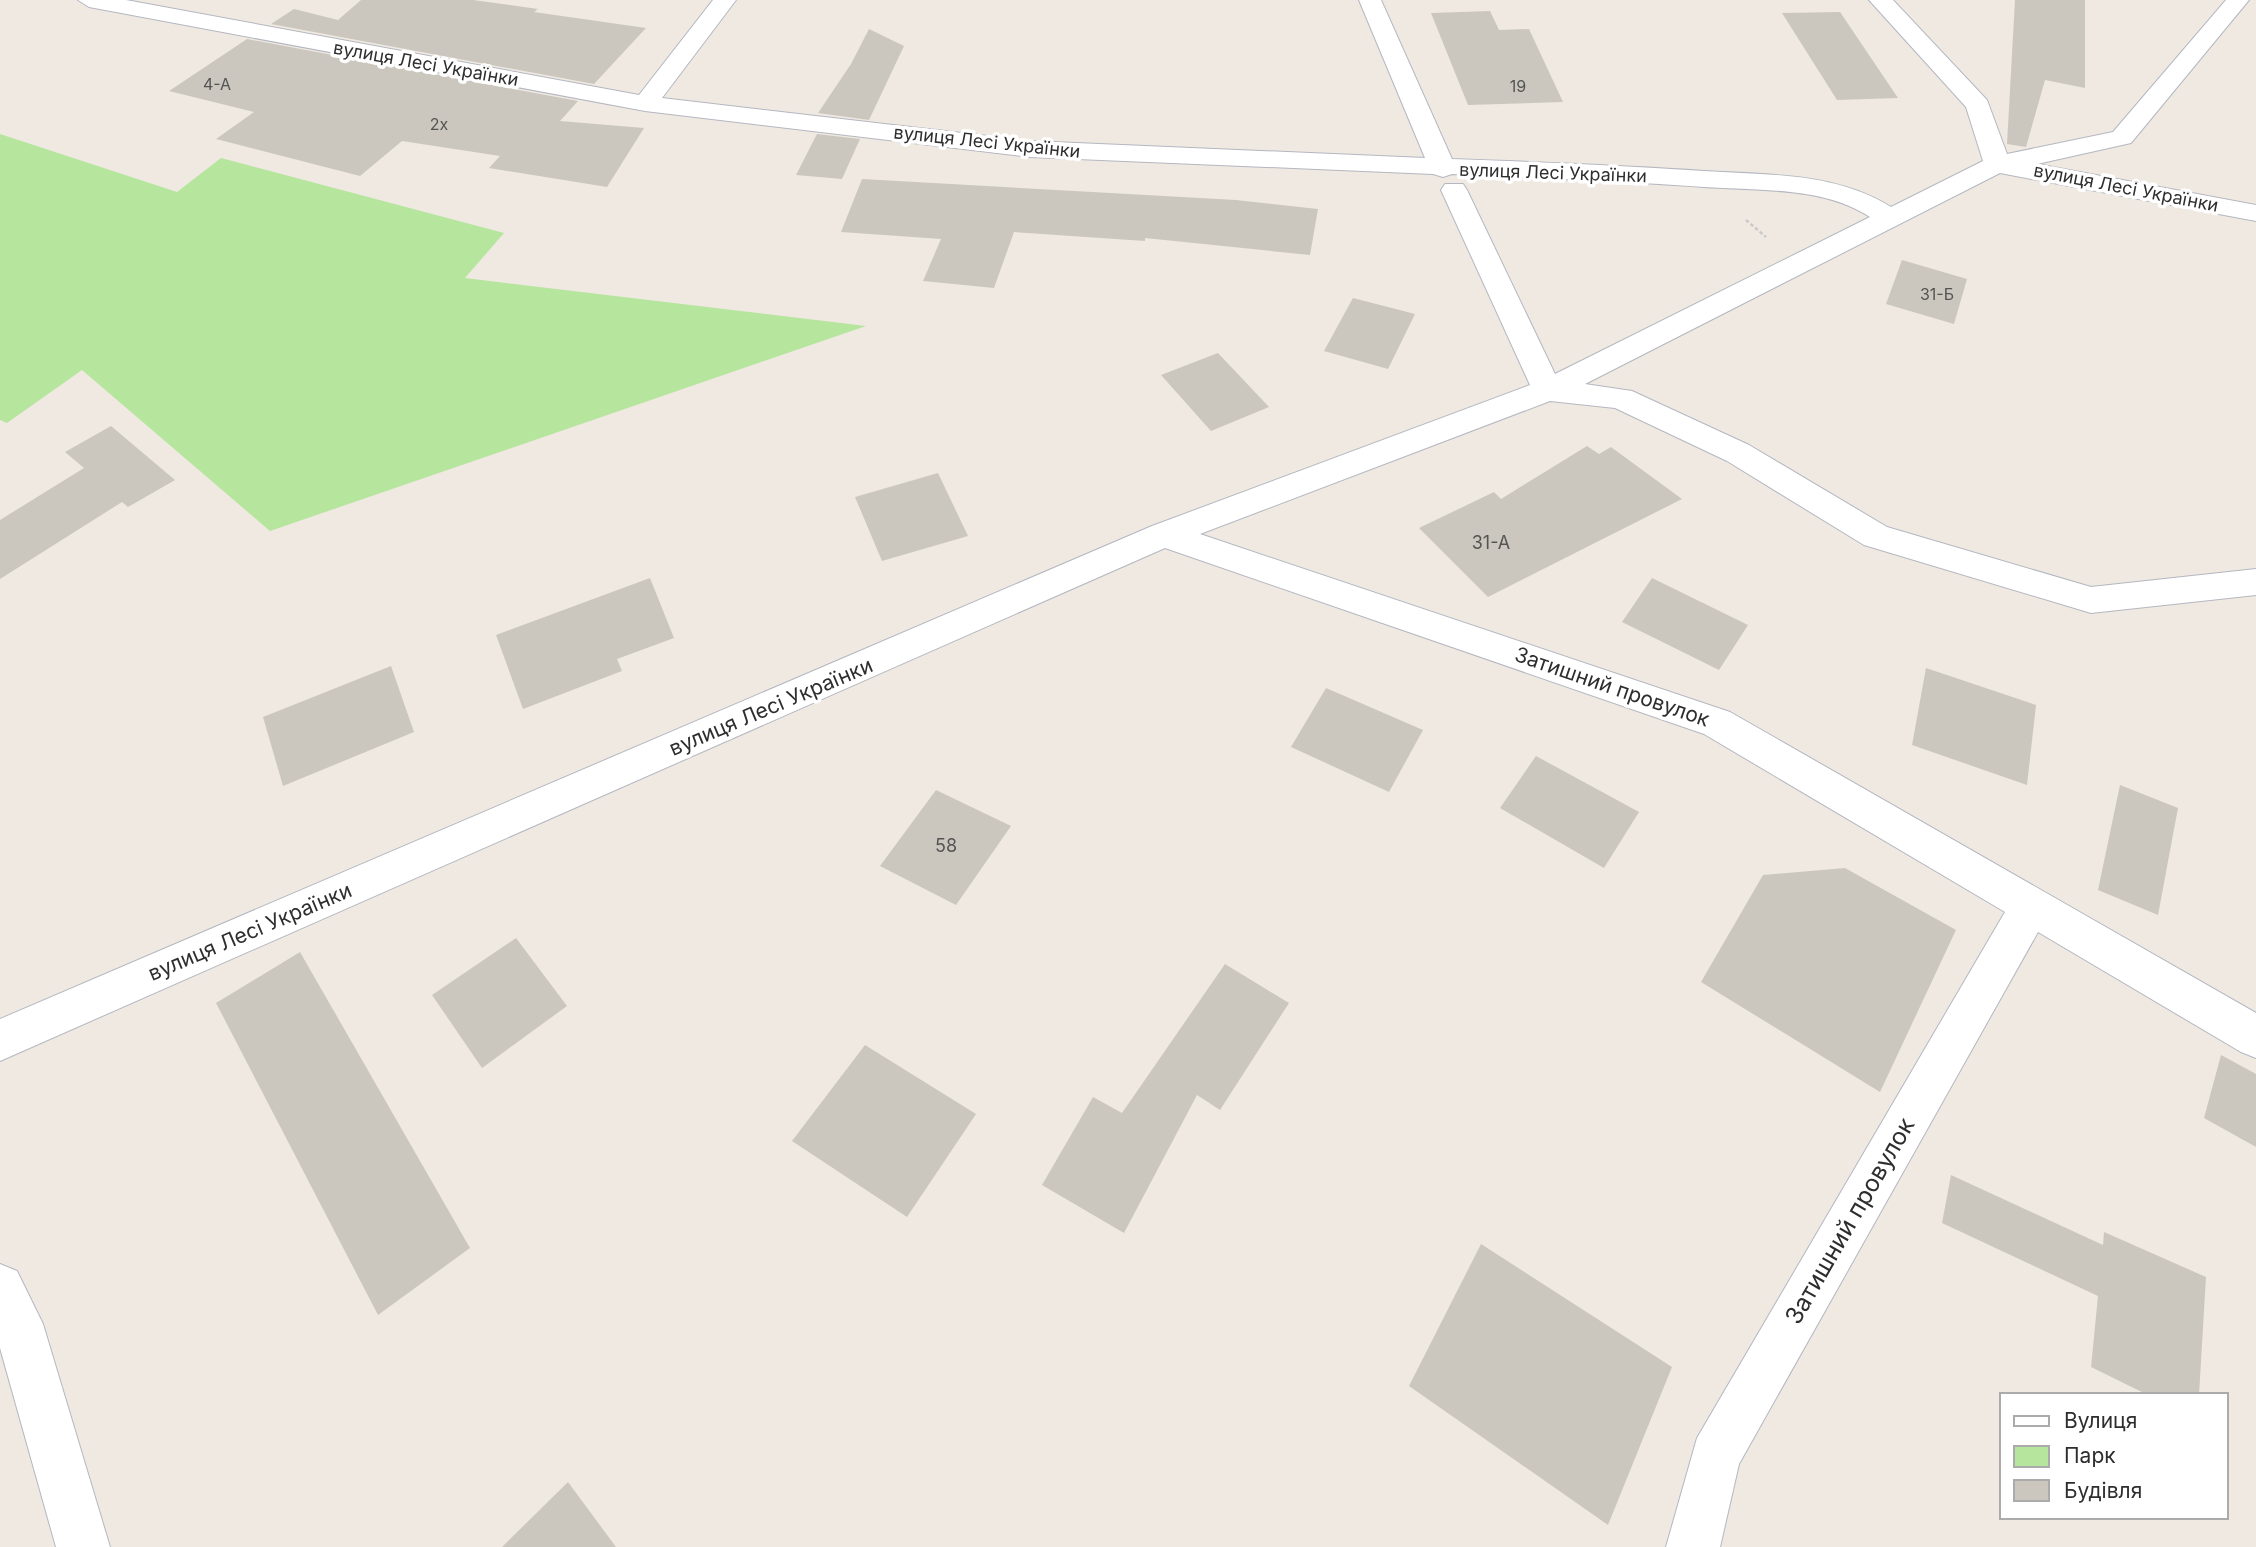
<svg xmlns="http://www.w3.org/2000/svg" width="2256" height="1547" font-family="Inter,sans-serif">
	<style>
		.green { fill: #b6e59e }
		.building { fill: #cbc7bf }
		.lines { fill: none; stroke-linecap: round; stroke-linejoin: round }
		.minor-casing { stroke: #b4b7c1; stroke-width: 2 }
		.secondary-casing { stroke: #b4b7c1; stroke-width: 2 }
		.path { stroke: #c9c9c9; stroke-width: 2.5; stroke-dasharray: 3.5 2.5; stroke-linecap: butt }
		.minor { fill: #fff; fill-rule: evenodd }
		.secondary { fill: #fff; fill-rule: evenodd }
		.labels { text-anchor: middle; stroke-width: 7; stroke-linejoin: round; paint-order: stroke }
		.far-number-label { font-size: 16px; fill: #555452 }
		.far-street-label { font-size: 18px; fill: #2e2e2e; stroke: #fff }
		.number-label { font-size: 18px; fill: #555452 }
		.street-label { font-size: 21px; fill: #2e2e2e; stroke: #fff }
		.near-street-label { font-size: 24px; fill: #2e2e2e; stroke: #fff }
	</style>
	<rect width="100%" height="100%" fill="#efe9e1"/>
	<polygon class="green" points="0,134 177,192 221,158 504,233 465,278 866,326 270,531 82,370 7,423 0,420"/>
	<g class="building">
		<polygon points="361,0 473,0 538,9 534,12 646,28 594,84 271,24 294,9 338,20"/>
		<polygon points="2015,0 2085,0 2085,88 2045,80 2026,147 2007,144"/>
		<polygon points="1490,11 1499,30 1529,29 1563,102 1468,105 1431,13"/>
		<polygon points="1840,12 1898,98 1837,100 1782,13"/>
		<polygon points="869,29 904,46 869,120 818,113 851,64"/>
		<polygon points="247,39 578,101 560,121 644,128 607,187 489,168 500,156 402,141 360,176 216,139 254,112 169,91"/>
		<polygon points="817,134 860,139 842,179 796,175"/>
		<polygon points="862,179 1236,200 1318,209 1310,255 1145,238 1145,241 1014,232 994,288 923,281 941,239 841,232"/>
		<polygon points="1902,260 1967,279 1954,324 1886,304"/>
		<polygon points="1353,298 1415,314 1388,369 1324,351"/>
		<polygon points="1218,353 1269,407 1211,431 1161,375"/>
		<polygon points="111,426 175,480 128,507 122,502 0,579 0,520 84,468 65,452"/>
		<polygon points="1587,446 1599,454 1611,447 1682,499 1488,597 1419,528 1494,492 1501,499"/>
		<polygon points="938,473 968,536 882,561 855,497"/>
		<polygon points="650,578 674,638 617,659 622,671 523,709 496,635"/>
		<polygon points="1652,578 1748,625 1719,670 1622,622"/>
		<polygon points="391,666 414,732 283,786 263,717"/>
		<polygon points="1926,668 2036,705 2027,785 1912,745"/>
		<polygon points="1326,688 1423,730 1389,792 1291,747"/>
		<polygon points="1536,756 1639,812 1604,868 1500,808"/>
		<polygon points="2120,785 2178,808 2158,915 2098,890"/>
		<polygon points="936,790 1011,826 956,905 880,866"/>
		<polygon points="1845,868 1956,930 1880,1092 1701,982 1763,875"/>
		<polygon points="516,938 567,1006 482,1068 432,995"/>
		<polygon points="300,952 470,1248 378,1315 216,1003"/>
		<polygon points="1225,964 1289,1003 1220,1110 1197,1095 1124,1233 1042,1185 1093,1097 1122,1113"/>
		<polygon points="865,1045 976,1114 907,1217 792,1141"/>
		<polygon points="2221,1055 2256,1074 2256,1147 2204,1118"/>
		<polygon points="1951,1175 2103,1245 2104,1232 2206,1277 2199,1395 2148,1395 2091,1367 2098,1296 1942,1223"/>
		<polygon points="1481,1244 1672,1367 1608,1525 1409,1386"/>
		<polygon points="568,1482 616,1547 502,1547"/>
	</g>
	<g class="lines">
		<g class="minor-casing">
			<path id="minor" d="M78 0H126L639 95 713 0H736L662 98 1030 141 1425 158 1359 0H1381L1452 159C1536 162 1620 165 1704 171 1767 175 1835 172 1891 207L1983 161 1966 107 1869 0H1893L1987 100 2007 154 2113 132 2226 0H2249L2131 143 2037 164 2256 205V221L2000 173 1585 384 1632 391 1749 445 1887 527 2091 587 2256 569V595L2091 613 1864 545 1727 461 1615 408 1550 401 1200 534 1730 712 2256 1013V1058L2241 1052 2038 932 1739 1464 1720 1547H1666L1697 1438 2005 912 1704 734 1165 548 0 1061V1019L1152 526 1530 385 1441 190 1445 184H1463L1467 190 1555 374 1870 217C1822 186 1760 191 1704 187 1620 181 1536 178 1452 174L1443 177 1433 174 1030 157 645 111 89 7Z"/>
		</g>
		<g class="secondary-casing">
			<polygon id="secondary" points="0,1264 17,1271 43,1324 110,1547 56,1547 0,1348"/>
		</g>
		<polyline class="path" points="1746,220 1766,237"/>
		<use href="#minor" class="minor"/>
		<use href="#secondary" class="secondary"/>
	</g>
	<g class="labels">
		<g class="far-number-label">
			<text x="217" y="90">4-А</text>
			<text x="1518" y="92">19</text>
			<text x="439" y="130">2х</text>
			<text x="1937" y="300">31-Б</text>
		</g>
		<g class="far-street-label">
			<text transform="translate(426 64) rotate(10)" y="6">вулиця Лесі Українки</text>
			<text transform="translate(987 142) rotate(6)" y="6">вулиця Лесі Українки</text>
			<text transform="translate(1553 173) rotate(2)" y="6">вулиця Лесі Українки</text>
			<text transform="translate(2126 188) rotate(11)" y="6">вулиця Лесі Українки</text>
		</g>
		<g class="number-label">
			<text x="1491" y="549">31-А</text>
			<text x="946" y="852">58</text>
		</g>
		<g class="street-label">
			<text transform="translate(1612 687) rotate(19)" y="7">Затишний провулок</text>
			<text transform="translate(771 707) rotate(-23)" y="7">вулиця Лесі Українки</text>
			<text transform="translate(250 932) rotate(-23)" y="7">вулиця Лесі Українки</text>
		</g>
		<g class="near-street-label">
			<text transform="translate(1850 1221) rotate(-60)" y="8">Затишний провулок</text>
		</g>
	</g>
	<rect x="2000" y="1393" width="228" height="126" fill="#ffffff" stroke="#ababab" stroke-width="2"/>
	<rect x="2014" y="1416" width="35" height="10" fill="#ffffff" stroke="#ababab" stroke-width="2"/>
	<text x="2064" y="1428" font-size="21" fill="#2e2e2e">Вулиця</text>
	<rect x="2014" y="1446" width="35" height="21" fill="#b6e59e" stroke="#ababab" stroke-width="2"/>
	<text x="2064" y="1463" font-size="21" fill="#2e2e2e">Парк</text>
	<rect x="2014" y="1480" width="35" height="21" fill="#cbc7bf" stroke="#ababab" stroke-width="2"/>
	<text x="2064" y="1498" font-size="21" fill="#2e2e2e">Будівля</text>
</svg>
